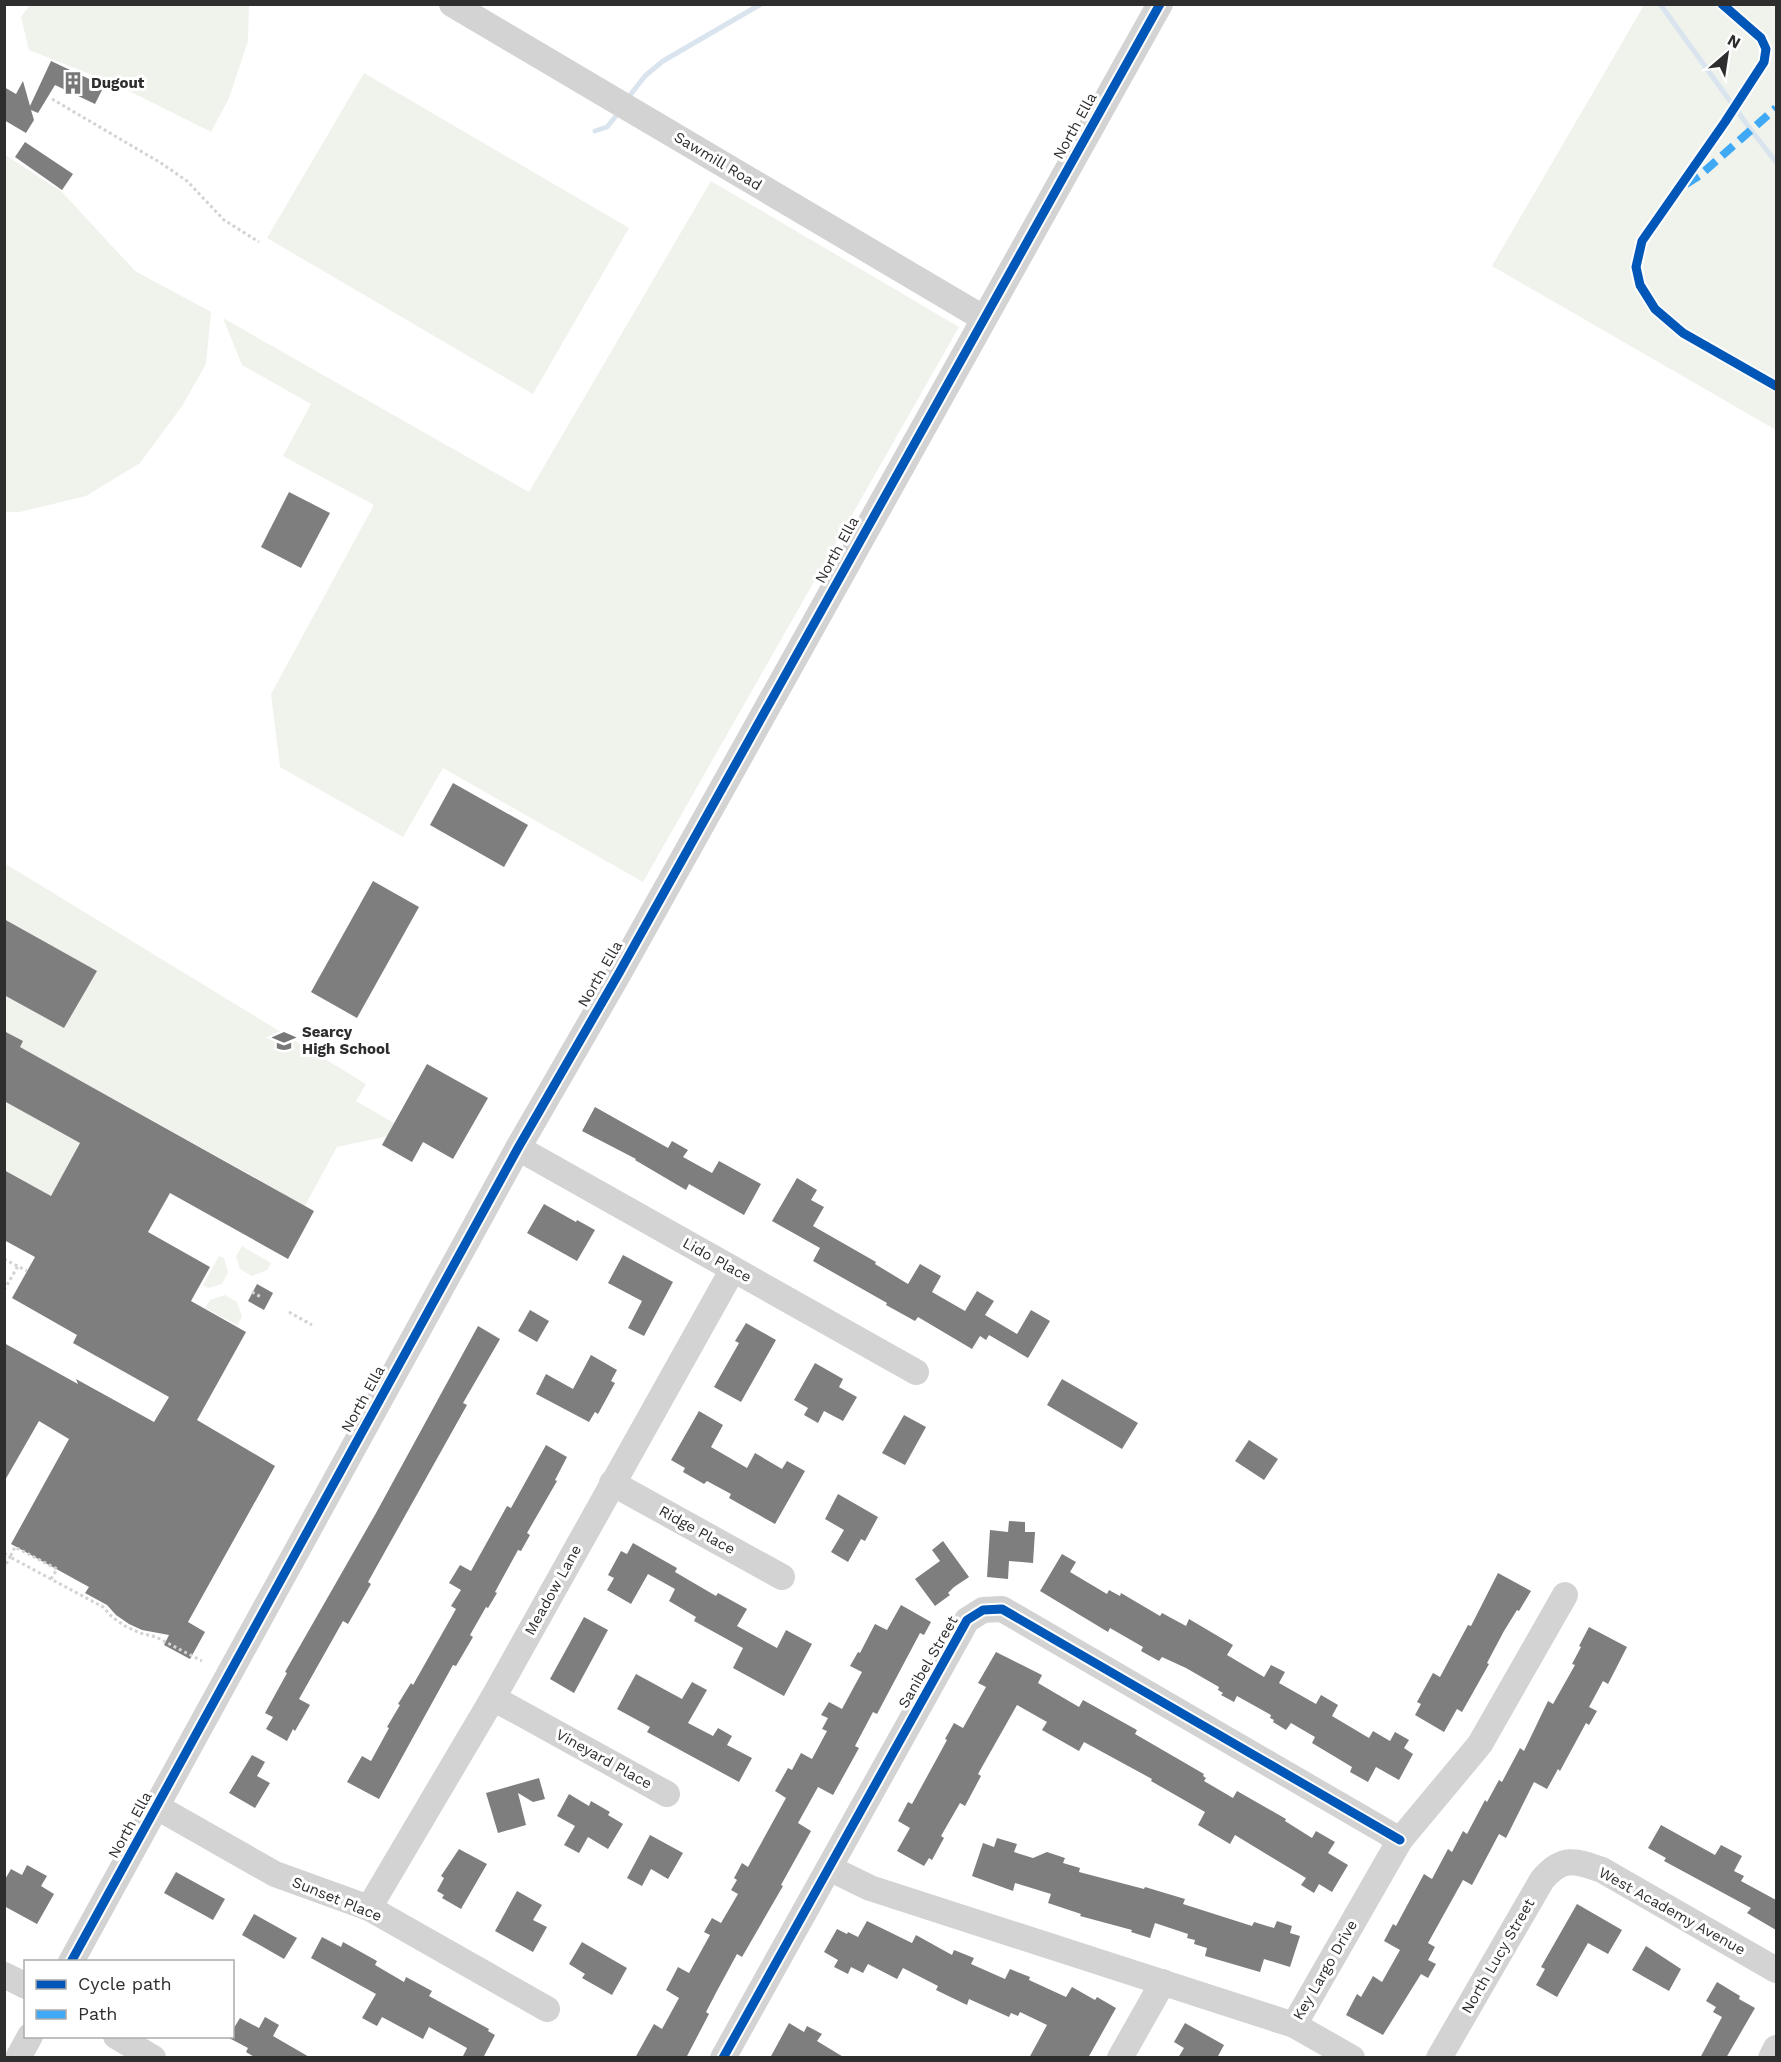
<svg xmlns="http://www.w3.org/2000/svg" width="1781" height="2062" font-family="'Work Sans',sans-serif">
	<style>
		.green { fill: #eff3ec }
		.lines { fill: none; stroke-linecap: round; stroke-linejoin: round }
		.stream { stroke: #dae4ef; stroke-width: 5 }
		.building { fill: #7e7e7e }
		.path { stroke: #d3d3d3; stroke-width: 3; stroke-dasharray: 3 3; stroke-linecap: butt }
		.minor { stroke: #d3d3d3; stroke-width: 26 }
		.quiet { stroke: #3fa9f5; stroke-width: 8; stroke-dasharray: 15 8; stroke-linecap: butt }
		.cycleway-casing { stroke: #fff; stroke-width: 13 }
		.cycleway { stroke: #0057b8; stroke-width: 9 }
		.labels { text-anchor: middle; stroke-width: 6; stroke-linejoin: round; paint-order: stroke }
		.poi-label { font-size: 15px; font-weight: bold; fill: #2e2e2e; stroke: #fff; text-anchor: start }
		.street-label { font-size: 15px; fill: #2e2e2e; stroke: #fff }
	</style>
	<rect width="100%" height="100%" fill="#fff"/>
	<g class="green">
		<polygon points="30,5 249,5 248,41 229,98 211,132 115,84 29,50 21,17"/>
		<polygon points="1644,5 1776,5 1776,430 1492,266"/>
		<polygon points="364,73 629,228 533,394 267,238"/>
		<polygon points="4,154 62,192 135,271 211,312 206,364 182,406 140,463 86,496 20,512 4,512"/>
		<polygon points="711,181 959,327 643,882 443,768 403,837 280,767 271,694 374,505 283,456 311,404 242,365 223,318 529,492"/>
		<polygon points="4,863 366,1084 356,1101 394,1123 393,1125 413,1137 388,1136 337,1147 295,1224 281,1192 20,1047 23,1041 5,1031 5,995 64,1028 96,971 5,919"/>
		<polygon points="4,1101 80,1143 51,1196 5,1170"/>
		<polygon points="242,1246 271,1263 267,1270 252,1276 240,1269 236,1256"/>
		<polygon points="219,1256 224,1258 228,1272 222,1284 208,1288 203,1285"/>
		<polygon points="225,1295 237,1302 242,1317 237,1325 205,1308 210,1300"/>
	</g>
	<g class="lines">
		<g class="stream">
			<polyline points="1660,4 1751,130 1776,162"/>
			<polyline points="631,94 645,76 663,61 761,4"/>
			<polyline points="595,131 607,127 616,116"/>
		</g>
	</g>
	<g class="building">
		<polygon points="51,61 104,86 95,104 55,85 38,113 31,110 34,120 26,133 4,120 4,87 16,94 23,81 30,106"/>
		<polygon points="25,142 73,174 62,190 15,157"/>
		<polygon points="289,492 330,513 301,568 261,547"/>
		<polygon points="453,783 528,825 504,867 430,825"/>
		<polygon points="373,881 419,907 357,1018 311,992"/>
		<polygon points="4,919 97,971 64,1028 4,995"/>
		<polygon points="4,1031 23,1041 20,1047 314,1211 288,1259 170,1193 148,1232 210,1267 191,1301 246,1332 197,1420 275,1466 188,1622 205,1632 190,1659 164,1645 169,1635 142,1630 129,1624 116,1615 107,1605 85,1593 89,1587 11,1544 69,1439 39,1421 4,1482 4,1343 78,1384 76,1379 154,1422 169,1397 73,1343 77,1335 12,1298 35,1257 4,1240 4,1170 51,1196 80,1143 4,1101"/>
		<polygon points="427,1064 488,1098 453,1159 423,1142 412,1162 382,1145"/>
		<polygon points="595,1107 668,1148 672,1141 688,1150 683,1157 712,1173 719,1161 761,1184 744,1215 689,1184 686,1190 635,1160 636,1159 582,1131"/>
		<polygon points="797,1178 817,1190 811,1200 824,1207 813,1226 876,1262 875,1264 908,1284 920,1264 941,1276 932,1292 965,1311 977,1291 994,1301 985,1315 1017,1334 1031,1310 1050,1321 1028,1358 989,1335 986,1340 980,1336 972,1349 918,1317 915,1321 886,1305 887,1303 813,1261 820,1248 772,1221"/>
		<polygon points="544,1204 576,1222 577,1220 595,1230 577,1261 527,1233"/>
		<polygon points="623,1255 673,1282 644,1336 628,1328 642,1301 608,1283"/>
		<polygon points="257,1284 273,1293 264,1310 248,1301"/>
		<polygon points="530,1310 549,1321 537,1342 518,1331"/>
		<polygon points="746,1323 776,1340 741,1402 714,1387 739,1343 735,1341"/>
		<polygon points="478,1326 500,1339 463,1403 467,1405 368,1582 371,1584 348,1624 343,1621 299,1699 310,1705 295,1731 293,1729 287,1741 266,1729 273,1717 265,1713 287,1673 285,1672 376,1513"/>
		<polygon points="591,1355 617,1370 611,1381 615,1383 598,1414 595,1412 589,1422 536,1394 546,1374 573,1389"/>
		<polygon points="815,1363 843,1379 839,1387 857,1397 843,1421 824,1411 818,1423 804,1415 808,1408 794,1400"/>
		<polygon points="1062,1379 1138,1423 1122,1449 1047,1405"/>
		<polygon points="699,1411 723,1425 711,1447 747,1468 755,1453 782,1469 787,1461 805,1471 775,1524 729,1498 731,1494 707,1481 704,1484 683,1472 685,1468 671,1460"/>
		<polygon points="904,1415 926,1427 905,1465 882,1453"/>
		<polygon points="1249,1440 1278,1459 1264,1480 1235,1461"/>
		<polygon points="546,1445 567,1457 555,1480 557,1481 527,1533 530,1535 521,1551 518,1550 495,1592 497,1593 488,1608 486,1607 470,1635 473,1637 456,1666 453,1665 379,1799 347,1782 362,1756 371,1761 389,1728 387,1727 400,1705 398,1704 411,1683 413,1685 456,1609 451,1606 461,1590 449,1583 460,1565 471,1571 507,1506 511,1508"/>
		<polygon points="838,1494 878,1517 865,1541 861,1539 848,1562 831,1552 844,1530 825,1519"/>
		<polygon points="1009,1521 1025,1522 1025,1532 1035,1532 1033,1563 1009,1561 1008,1579 987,1577 990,1530 1008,1532"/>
		<polygon points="943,1541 969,1577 954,1587 948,1593 950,1595 935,1606 915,1579 940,1561 932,1550"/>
		<polygon points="633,1543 677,1568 675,1572 716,1596 718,1593 747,1609 737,1626 777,1648 786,1630 812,1644 784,1696 733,1668 743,1648 694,1621 696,1617 669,1601 675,1589 648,1574 631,1604 607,1590 614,1578 608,1575 621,1551 627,1554"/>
		<polygon points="1062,1554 1076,1562 1070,1572 1107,1594 1109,1590 1120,1596 1121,1593 1160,1616 1162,1613 1186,1626 1189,1619 1233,1645 1227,1655 1264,1677 1271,1665 1285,1672 1279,1683 1316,1704 1321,1695 1338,1705 1332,1716 1369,1738 1373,1731 1390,1741 1395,1732 1409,1740 1404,1748 1413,1754 1399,1780 1376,1767 1368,1782 1350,1772 1352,1767 1312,1743 1315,1737 1291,1723 1286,1730 1273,1722 1274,1720 1270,1718 1271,1715 1237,1696 1234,1702 1221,1695 1223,1693 1218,1690 1219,1687 1186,1668 1162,1657 1159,1661 1141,1651 1143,1647 1110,1628 1108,1632 1040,1591"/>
		<polygon points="1498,1573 1531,1591 1519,1611 1517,1610 1504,1631 1487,1663 1489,1664 1462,1712 1457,1709 1444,1732 1415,1715 1421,1704 1417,1702 1433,1673 1440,1677 1468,1625 1471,1626"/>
		<polygon points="901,1605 931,1622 924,1635 920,1633 877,1714 873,1712 855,1746 859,1748 833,1795 818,1787 798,1823 811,1831 781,1885 783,1886 742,1957 737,1954 718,1989 706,2012 709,2014 686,2058 635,2058 654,2024 662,2029 679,1998 666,1990 678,1967 689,1973 710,1935 704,1932 712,1918 721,1923 738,1894 731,1890 737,1880 734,1878 742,1863 748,1867 786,1798 775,1791 788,1768 792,1770 801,1753 812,1759 827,1731 822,1729 828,1718 821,1715 829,1702 842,1709 862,1672 850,1666 858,1652 860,1653 875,1624 887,1630"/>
		<polygon points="584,1617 608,1630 574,1693 550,1679"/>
		<polygon points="1589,1627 1627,1647 1608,1684 1603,1681 1589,1707 1597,1711 1589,1725 1586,1723 1560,1771 1558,1769 1547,1789 1534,1782 1506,1838 1499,1834 1472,1885 1463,1880 1428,1943 1435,1947 1428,1960 1436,1964 1428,1978 1421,1974 1383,2035 1346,2015 1357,1994 1361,1997 1373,1976 1382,1982 1400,1950 1384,1941 1393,1924 1396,1926 1424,1874 1432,1879 1448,1849 1452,1852 1463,1831 1467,1834 1485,1800 1487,1802 1499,1780 1502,1782 1520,1748 1524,1751 1548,1701 1553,1704 1575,1665 1572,1664 1581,1647 1579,1646"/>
		<polygon points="996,1652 1042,1675 1038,1683 1079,1707 1083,1700 1137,1730 1135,1734 1204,1774 1203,1776 1206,1778 1204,1781 1233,1798 1237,1791 1286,1819 1285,1821 1312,1838 1316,1831 1335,1842 1328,1853 1348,1865 1332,1892 1319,1884 1314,1893 1301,1885 1306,1878 1235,1835 1230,1844 1198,1825 1205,1812 1151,1781 1152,1779 1084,1742 1079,1751 1042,1730 1047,1722 1017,1705 978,1774 981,1776 965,1806 960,1803 941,1836 944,1838 932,1860 929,1858 924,1866 897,1851 910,1828 898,1821 908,1802 912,1804 947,1740 945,1739 954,1723 963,1728 986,1687 978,1683"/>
		<polygon points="636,1674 682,1699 692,1682 707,1690 688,1723 713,1736 718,1728 732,1736 727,1745 752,1758 739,1782 647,1732 650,1727 617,1709"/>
		<polygon points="252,1755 265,1762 257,1776 270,1783 255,1808 229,1793"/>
		<polygon points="539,1778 545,1799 533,1802 518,1793 526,1825 498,1833 486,1793"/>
		<polygon points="569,1794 589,1806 591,1801 610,1812 608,1815 623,1824 608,1849 588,1837 579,1853 564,1845 575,1826 557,1816"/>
		<polygon points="1661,1825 1715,1855 1721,1845 1742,1856 1734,1871 1744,1876 1741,1881 1776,1900 1776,1930 1747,1913 1751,1908 1664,1861 1666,1858 1648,1848"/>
		<polygon points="650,1835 683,1853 668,1879 651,1869 642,1886 627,1878"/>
		<polygon points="997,1838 1017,1844 1014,1852 1033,1858 1047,1852 1065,1858 1063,1863 1080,1868 1079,1872 1144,1889 1145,1887 1185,1899 1183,1904 1252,1926 1254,1922 1274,1928 1277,1921 1292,1926 1290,1933 1300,1936 1290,1967 1264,1959 1260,1972 1205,1956 1207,1948 1194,1944 1195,1940 1187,1938 1188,1934 1155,1923 1150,1938 1131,1932 1132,1930 1080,1916 1081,1914 1048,1903 1051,1894 1015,1883 1013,1891 972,1876 983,1843 994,1847"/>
		<polygon points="459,1849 487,1864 461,1909 442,1898 444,1895 437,1891 444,1878 441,1876"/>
		<polygon points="27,1865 47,1876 41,1886 54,1894 37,1924 4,1906 4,1881 11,1869 22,1875"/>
		<polygon points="176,1872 225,1899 213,1920 164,1893"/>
		<polygon points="517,1891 542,1905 533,1920 547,1927 533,1952 495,1931"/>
		<polygon points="1577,1904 1622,1930 1608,1954 1588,1943 1557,1997 1536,1985 1545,1969 1541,1967"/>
		<polygon points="254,1914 297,1938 284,1959 242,1935"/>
		<polygon points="867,1921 912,1943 916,1935 952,1955 954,1950 974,1958 971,1964 1005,1979 1010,1969 1030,1977 1029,1980 1066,1997 1072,1987 1095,2000 1097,1997 1116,2008 1088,2058 1029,2058 1047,2025 1020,2012 1018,2016 1011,2013 1009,2017 969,1999 967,2005 936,1990 938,1986 903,1968 897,1979 868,1964 863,1973 851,1967 848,1974 834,1967 838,1960 824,1952 837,1929 847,1934 848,1932 858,1937"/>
		<polygon points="322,1937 341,1947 343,1942 377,1961 375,1965 404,1982 406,1977 432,1991 429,1996 489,2029 488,2031 495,2035 483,2058 462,2058 467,2048 429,2027 423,2039 382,2017 377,2026 362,2018 376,1994 311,1958"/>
		<polygon points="582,1942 627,1968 612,1995 582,1978 585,1974 569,1964"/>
		<polygon points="1646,1946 1681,1969 1669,1991 1632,1970"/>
		<polygon points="1717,1982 1740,1996 1739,1999 1755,2008 1726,2058 1700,2058 1722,2017 1713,2012 1716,2007 1706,2001"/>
		<polygon points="265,2017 279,2025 273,2036 311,2058 256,2058 246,2052 248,2048 229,2038 232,2037 232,2031 240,2018 259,2028"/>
		<polygon points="789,2023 804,2032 807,2026 822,2034 817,2041 845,2058 770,2058"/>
		<polygon points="1185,2023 1224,2045 1217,2058 1178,2058 1184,2048 1174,2042"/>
	</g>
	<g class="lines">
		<g class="path">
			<polyline points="52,99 161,163 187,181 224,220 259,242"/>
			<polyline points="4,1259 27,1271"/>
			<polyline points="4,1290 18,1266"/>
			<polyline points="252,1292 261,1297"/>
			<polyline points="289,1312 312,1325"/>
			<polyline points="4,1553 10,1557 5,1566"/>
			<polyline points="51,1579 57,1569 15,1547 10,1557 103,1607 112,1617 125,1626 140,1633 156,1637 202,1661"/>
		</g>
		<g class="minor">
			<polyline points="452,4 983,318"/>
			<polyline points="518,1148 916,1372"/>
			<polyline points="612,1483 782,1577"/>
			<polyline points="493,1698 667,1794"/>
			<polyline points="157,1807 275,1874 369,1908 547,2009"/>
			<polyline points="829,1868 870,1888 1294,2025 1352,2058"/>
			<polyline points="369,1908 493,1698 733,1269"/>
			<polyline points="71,1962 518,1148 619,973 1160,4"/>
			<polyline points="4,1975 26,1986"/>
			<polyline points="1294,2025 1400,1840 1480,1744 1565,1595"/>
			<polyline points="116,2036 153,2058"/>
			<polyline points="18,2058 30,2036"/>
			<polyline points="723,2058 967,1620 983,1610 1002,1609 1400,1840"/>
			<polyline points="1120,2058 1163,1982"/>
			<path d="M1439 2058 1542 1880C1562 1856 1575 1860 1602 1870L1776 1970"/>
			<polyline points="1771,2058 1776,2048"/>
		</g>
		<polyline class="quiet" points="1686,184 1699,176 1776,108"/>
		<g class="cycleway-casing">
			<g id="cycleway">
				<polyline points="1722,4 1761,38 1766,49 1764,62 1725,122 1642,241 1636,267 1640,285 1655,309 1683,333 1776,386"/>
				<polyline points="71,1962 518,1148 619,973 1160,4"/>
				<polyline points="723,2058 967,1620 983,1610 1002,1609 1400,1840"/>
			</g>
		</g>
		<use href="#cycleway" class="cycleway"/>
	</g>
	<defs>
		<g id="building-bare" transform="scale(1.8)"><path d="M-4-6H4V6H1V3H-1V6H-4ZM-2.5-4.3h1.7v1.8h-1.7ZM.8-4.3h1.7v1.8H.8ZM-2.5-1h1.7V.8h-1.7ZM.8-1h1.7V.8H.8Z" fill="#777" stroke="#fff" stroke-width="2.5" paint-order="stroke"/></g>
		<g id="school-bare" transform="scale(1.8)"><path d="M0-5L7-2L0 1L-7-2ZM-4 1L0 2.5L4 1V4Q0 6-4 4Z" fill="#777" stroke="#fff" stroke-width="2.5" paint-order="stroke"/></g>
	</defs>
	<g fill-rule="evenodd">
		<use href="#building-bare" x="73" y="83"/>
		<use href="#school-bare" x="284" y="1041"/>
	</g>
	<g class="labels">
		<g class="poi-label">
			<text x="91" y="88">Dugout</text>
			<text x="302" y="1037">Searcy<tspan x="302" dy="17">High School</tspan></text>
		</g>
		<g class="street-label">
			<text transform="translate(1075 126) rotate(-61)" y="5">North Ella</text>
			<text transform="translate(718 161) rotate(31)" y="5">Sawmill Road</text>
			<text transform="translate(837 550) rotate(-61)" y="5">North Ella</text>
			<text transform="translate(600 974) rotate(-60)" y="5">North Ella</text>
			<text transform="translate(717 1260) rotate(29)" y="5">Lido Place</text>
			<text transform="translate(363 1399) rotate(-61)" y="5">North Ella</text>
			<text transform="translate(697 1530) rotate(29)" y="5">Ridge Place</text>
			<text transform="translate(553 1590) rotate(-61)" y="5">Meadow Lane</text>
			<text transform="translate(928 1662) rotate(-60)" y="5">Sanibel Street</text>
			<text transform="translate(604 1759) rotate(29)" y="5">Vineyard Place</text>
			<text transform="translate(130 1825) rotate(-61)" y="5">North Ella</text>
			<text transform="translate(337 1899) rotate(22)" y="5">Sunset Place</text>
			<text transform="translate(1672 1911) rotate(29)" y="5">West Academy Avenue</text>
			<text transform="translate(1498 1956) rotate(-60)" y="5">North Lucy Street</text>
			<text transform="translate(1325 1970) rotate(-60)" y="5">Key Largo Drive</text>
		</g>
	</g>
	<rect width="1781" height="2062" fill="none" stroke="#2e2e2e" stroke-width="12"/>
	<rect x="24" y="1960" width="210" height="78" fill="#ffffff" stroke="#ababab" stroke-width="1.5"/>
	<rect x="36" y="1980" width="30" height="9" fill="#0057b8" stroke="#ababab" stroke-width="1.5"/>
	<text x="78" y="1990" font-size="18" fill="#2e2e2e">Cycle path</text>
	<rect x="36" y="2010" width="30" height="9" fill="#3fa9f5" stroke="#ababab" stroke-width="1.5"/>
	<text x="78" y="2020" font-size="18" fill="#2e2e2e">Path</text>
	<g transform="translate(1727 54) rotate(29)" stroke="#ffffff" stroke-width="4.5" paint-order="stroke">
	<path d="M0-4.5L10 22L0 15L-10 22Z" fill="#2e2e2e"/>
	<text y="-9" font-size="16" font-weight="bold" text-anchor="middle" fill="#2e2e2e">N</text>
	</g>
</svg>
